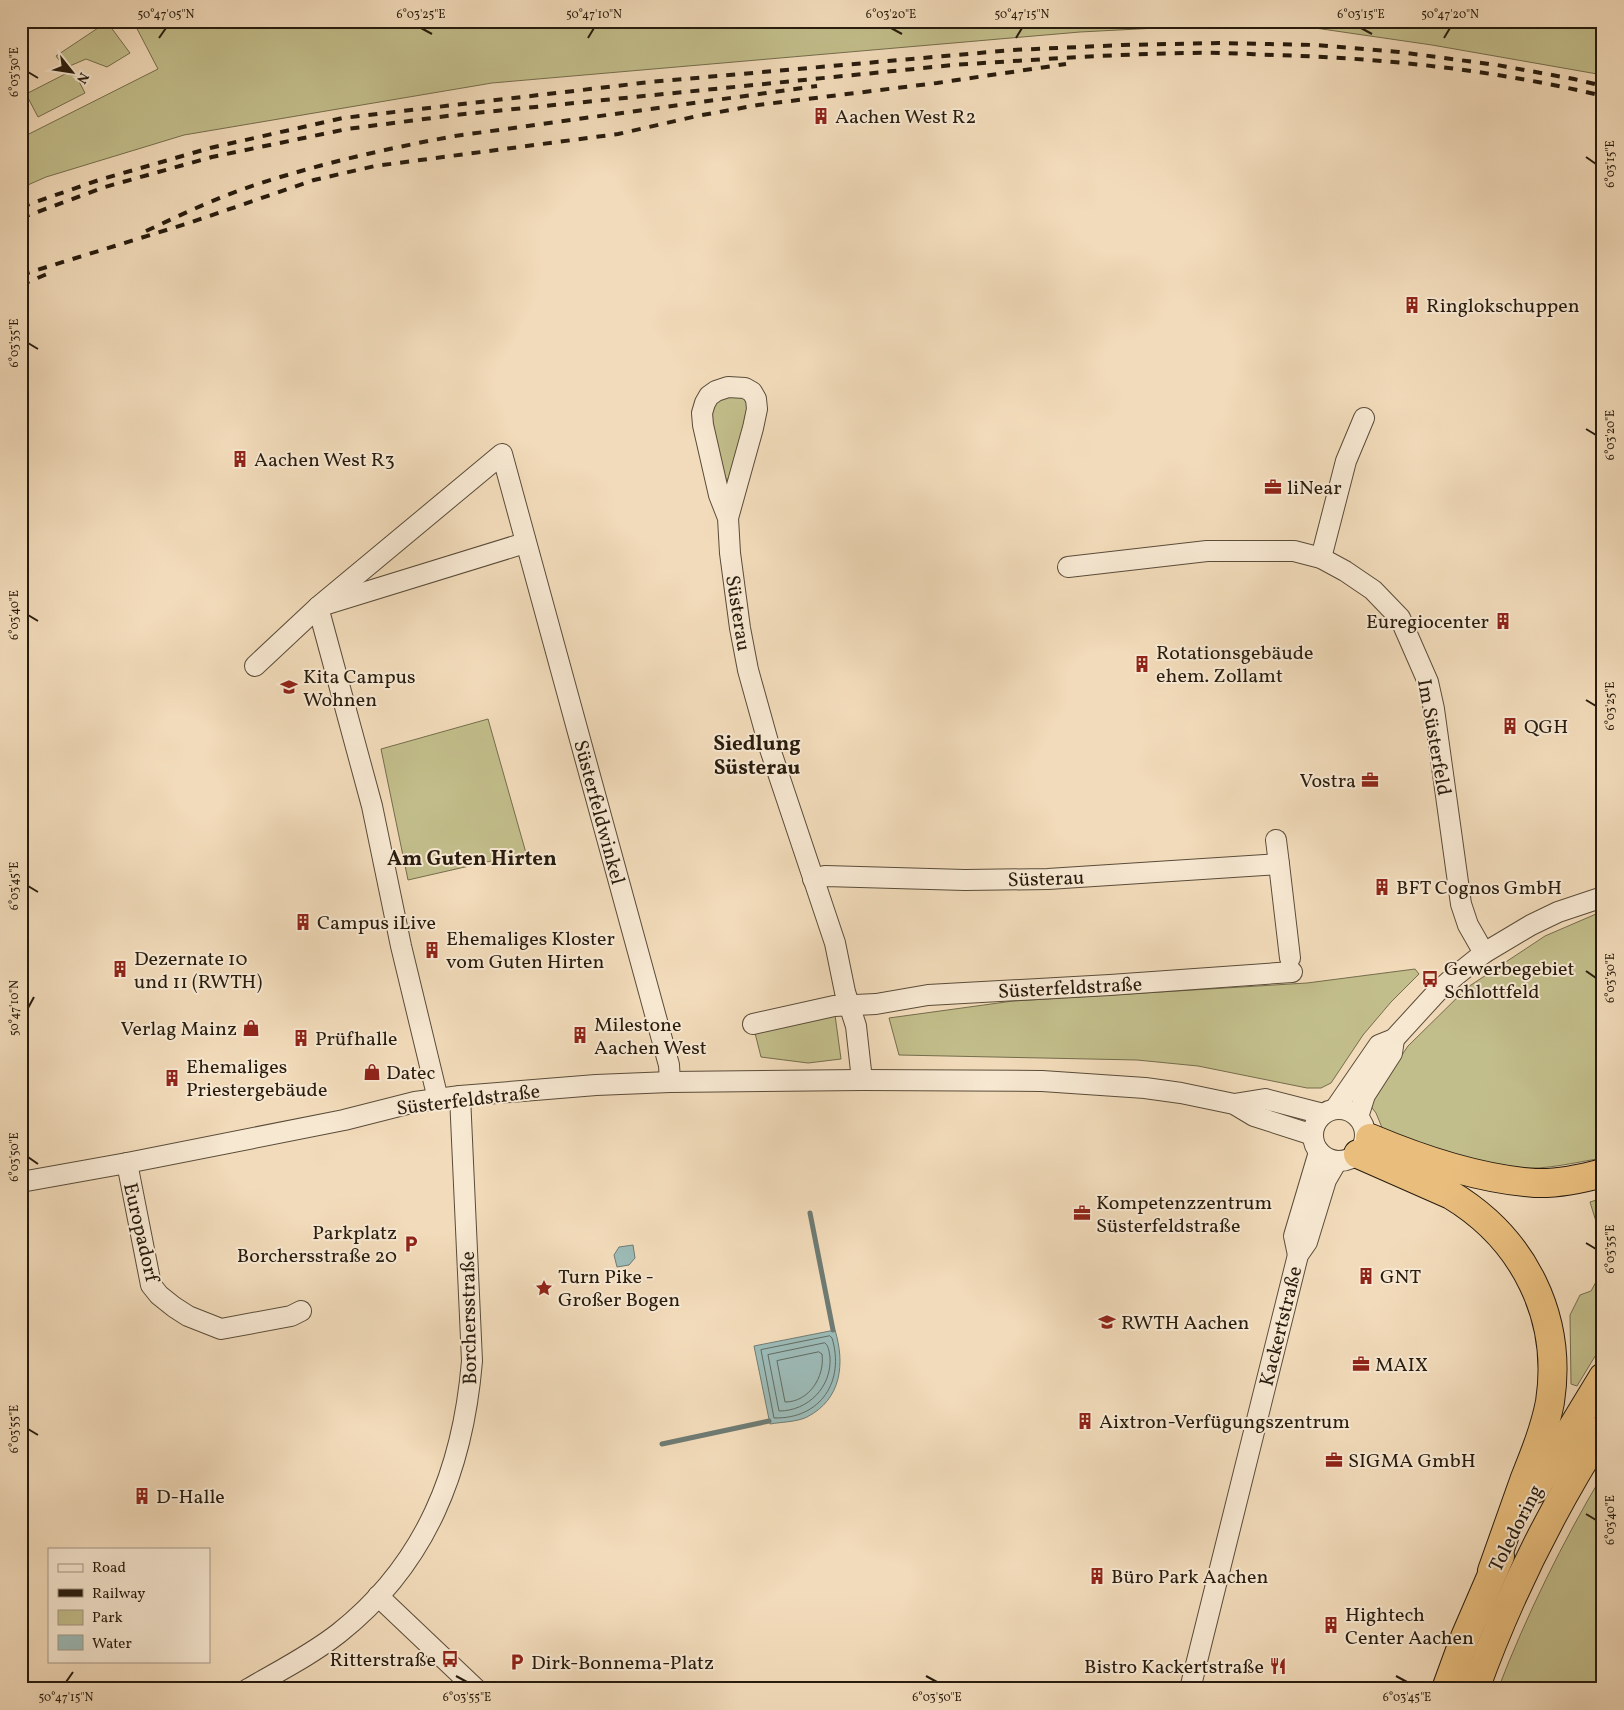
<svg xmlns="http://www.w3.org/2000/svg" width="1624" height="1710" font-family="Vollkorn,serif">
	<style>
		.green { fill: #c2be8b; stroke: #756d4c }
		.water { fill: #9cbab6; stroke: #6e7b73 }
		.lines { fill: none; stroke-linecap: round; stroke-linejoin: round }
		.shore { stroke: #626b62; stroke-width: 1 }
		.stream { stroke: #6e7b73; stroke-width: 5 }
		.minor-casing { stroke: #5a4c39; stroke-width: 22 }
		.highway-casing { stroke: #281c0e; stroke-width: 30 }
		.minor { stroke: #f7e8d2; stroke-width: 20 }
		.highway { stroke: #e9be7d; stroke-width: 28 }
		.rail { stroke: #281c0e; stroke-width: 4; stroke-dasharray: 9 9; stroke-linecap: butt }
		.ticks { fill: none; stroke: #281c0e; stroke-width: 2 }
		.labels { text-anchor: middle; stroke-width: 4; stroke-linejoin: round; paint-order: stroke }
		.poi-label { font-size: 20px; fill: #281c0e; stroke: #f7e8d2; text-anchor: start }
		.street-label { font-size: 20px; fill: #281c0e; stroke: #f7e8d2 }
		.neighbourhood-label { font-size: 21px; font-weight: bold; fill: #281c0e; stroke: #f7e8d2 }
		.neatline { fill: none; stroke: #281c0e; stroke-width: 2 }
		.ticks-label { font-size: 12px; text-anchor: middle; fill: #281c0e }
	</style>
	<rect width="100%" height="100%" fill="#f2dbba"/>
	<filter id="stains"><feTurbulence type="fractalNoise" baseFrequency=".004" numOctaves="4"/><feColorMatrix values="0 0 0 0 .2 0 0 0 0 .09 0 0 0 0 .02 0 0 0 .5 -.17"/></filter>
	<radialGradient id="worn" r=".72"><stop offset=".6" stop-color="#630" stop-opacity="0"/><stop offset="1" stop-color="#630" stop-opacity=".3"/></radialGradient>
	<g class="green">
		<polygon points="133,21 1603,21 1603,75 1432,45 1315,28 1215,25 1080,32 492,83 184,135 46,177 21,188 21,138 158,69"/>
		<polygon points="107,22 130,53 107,67 86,59 65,68 56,56"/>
		<polygon points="73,70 85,93 38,117 26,94"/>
		<polygon points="725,396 745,397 749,404 733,481 721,477 710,423 715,402"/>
		<polygon points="488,719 526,853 408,880 381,749"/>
		<path d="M1603 911V1158C1577 1162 1546 1170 1519 1168 1473 1166 1429 1148 1385 1135L1376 1113 1369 1104 1408 1046 1468 987 1545 936Z"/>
		<polygon points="1415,969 1419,974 1391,1002 1363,1035 1331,1083 1321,1088 1307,1088 1198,1066 1137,1060 899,1055 889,1018 1013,1001 1307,983"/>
		<polygon points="835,1015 841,1059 808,1063 761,1057 755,1033"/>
		<polygon points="1603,1198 1603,1244 1590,1202"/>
		<polygon points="1603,1269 1603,1343 1577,1386 1571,1384 1570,1315 1580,1295 1591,1291"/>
		<path d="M1603 1474V1689H1498C1527 1614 1562 1543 1603 1474Z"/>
	</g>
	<g class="water">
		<polygon points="633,1245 635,1258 629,1265 617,1267 614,1255 619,1247"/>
		<path d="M835 1330C845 1363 842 1399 807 1417 797 1422 781 1422 770 1424L754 1346Z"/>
	</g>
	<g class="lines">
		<g class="shore">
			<path d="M830 1336 832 1338C845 1381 821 1419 774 1418L761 1350Z"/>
			<path d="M825 1343C829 1346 829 1352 830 1357 832 1387 808 1411 779 1411L768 1355Z"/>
			<path d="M819 1352 822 1354C825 1377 809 1402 785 1402L777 1361Z"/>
		</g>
		<g class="stream">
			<polyline points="810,1213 833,1330"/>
			<polyline points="662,1444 769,1421"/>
		</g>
		<g class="minor-casing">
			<g id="minor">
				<polyline points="728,518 719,495 703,425 702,413 705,403 709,396 716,391 728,387 745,388 752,392 756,399 757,409 753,428 728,518 730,553 740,628 748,670 770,749 835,943 845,992 856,1026 862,1080"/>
				<polyline points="1321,558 1346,461 1364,418"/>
				<polyline points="1068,567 1207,551 1294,551 1321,558 1345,571 1373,590 1400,618 1428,682 1434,709 1461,904 1468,925 1484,953"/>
				<polyline points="327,604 525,543"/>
				<polyline points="318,607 372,806 401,946 438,1099"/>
				<polyline points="255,666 318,607 502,454 669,1065 670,1082"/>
				<polyline points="1276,840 1279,864"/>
				<polyline points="813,879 825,876 965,880 1048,879 1279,864 1290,958"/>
				<polyline points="753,1024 834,1006 876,1004 928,995 1110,985 1292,972"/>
				<polyline points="1234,1104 1265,1099 1323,1114"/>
				<circle cx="1339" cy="1135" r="26"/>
				<polyline points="1335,1109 1379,1045 1394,1039 1437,992 1454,977 1484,953 1531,925 1558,912 1603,897"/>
				<polyline points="1358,1117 1365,1095 1392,1053 1394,1039"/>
				<polyline points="127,1163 151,1285 159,1295 174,1307 188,1316 221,1329 291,1316 301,1311"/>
				<polyline points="21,1182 127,1163 344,1120 415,1102 460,1096 596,1085 670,1082 862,1080 1042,1081 1145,1088 1181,1093 1234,1104 1254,1116 1313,1135"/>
				<polyline points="1298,1255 1294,1236 1319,1152"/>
				<polyline points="378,1596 476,1689"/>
				<path d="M248 1689C279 1671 311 1655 339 1633 426 1564 463 1470 472 1361L460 1096"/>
				<polyline points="1190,1689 1298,1255 1307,1242 1326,1180 1337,1161"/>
			</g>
		</g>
		<g class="highway-casing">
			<g id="highway">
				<path d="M1370 1138C1422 1160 1478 1179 1535 1183 1557 1184 1581 1179 1603 1173"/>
				<path d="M1358 1154 1451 1195C1524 1239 1563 1317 1550 1402 1545 1428 1535 1453 1525 1478 1514 1509 1503 1540 1492 1571"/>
				<polyline points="1535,1489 1603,1377"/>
				<polyline points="1446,1689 1465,1637 1500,1556"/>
				<path d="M1475 1689C1508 1597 1551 1511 1603 1429"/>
			</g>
		</g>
		<use href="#minor" class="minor"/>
		<use href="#highway" class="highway"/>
		<g class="rail">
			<polyline points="21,207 99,180 210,148 343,118 650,82 1013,50 1123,45 1219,43 1316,45 1399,52 1497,65 1574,79 1603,86"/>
			<path d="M21 218 105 187 212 157 347 129 455 115 953 65C1032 60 1111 54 1190 53 1218 52 1246 54 1274 55 1384 58 1495 70 1603 96"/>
			<path d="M146 231C183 214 220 196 258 184 323 163 389 148 455 136L817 86"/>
			<polyline points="21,275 189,223 314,180 375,166 618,134 697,116 758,105 937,83 1066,64"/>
			<polyline points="21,285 47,274"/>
		</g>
	</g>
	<path class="ticks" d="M421 28 432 34M891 28 902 34M1361 28 1372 34M159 38 166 28M588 38 594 28M1016 38 1022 28M1444 38 1450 28M28 72 38 78M1586 157 1596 164M28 343 38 349M1586 429 1596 435M28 615 38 621M1586 700 1596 706M28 886 38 892M1586 971 1596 978M28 1008 34 997M28 1157 38 1164M1586 1243 1596 1249M28 1429 38 1435M1586 1514 1596 1520M456 1676 467 1682M926 1676 937 1682M1396 1676 1407 1682M66 1682 73 1672"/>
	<defs>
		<g id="building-bare" transform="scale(1.35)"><path d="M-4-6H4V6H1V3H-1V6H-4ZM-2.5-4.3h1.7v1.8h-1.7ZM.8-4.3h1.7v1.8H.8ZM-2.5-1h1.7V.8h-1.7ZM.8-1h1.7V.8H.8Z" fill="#8f2418" stroke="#f7e8d2" stroke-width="2.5" paint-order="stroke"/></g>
		<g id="office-bare" transform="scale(1.35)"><path d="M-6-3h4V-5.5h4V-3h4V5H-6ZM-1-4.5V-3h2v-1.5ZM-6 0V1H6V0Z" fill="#8f2418" stroke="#f7e8d2" stroke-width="2.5" paint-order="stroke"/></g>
		<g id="school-bare" transform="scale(1.35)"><path d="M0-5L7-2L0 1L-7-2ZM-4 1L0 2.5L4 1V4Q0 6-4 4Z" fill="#8f2418" stroke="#f7e8d2" stroke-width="2.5" paint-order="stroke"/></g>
		<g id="bus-bare" transform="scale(1.35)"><path d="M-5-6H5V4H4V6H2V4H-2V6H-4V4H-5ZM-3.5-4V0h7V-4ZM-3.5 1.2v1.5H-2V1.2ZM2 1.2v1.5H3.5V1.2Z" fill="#8f2418" stroke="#f7e8d2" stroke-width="2.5" paint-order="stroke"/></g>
		<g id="shop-bare" transform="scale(1.35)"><path d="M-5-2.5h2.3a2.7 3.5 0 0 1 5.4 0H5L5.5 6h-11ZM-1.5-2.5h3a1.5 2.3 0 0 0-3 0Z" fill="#8f2418" stroke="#f7e8d2" stroke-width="2.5" paint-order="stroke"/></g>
		<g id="parking-bare" transform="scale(1.35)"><path d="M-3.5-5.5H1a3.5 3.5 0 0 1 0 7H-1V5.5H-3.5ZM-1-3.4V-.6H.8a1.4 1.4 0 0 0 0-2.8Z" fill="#8f2418" stroke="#f7e8d2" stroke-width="2.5" paint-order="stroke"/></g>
		<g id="sight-bare" transform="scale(1.35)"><path d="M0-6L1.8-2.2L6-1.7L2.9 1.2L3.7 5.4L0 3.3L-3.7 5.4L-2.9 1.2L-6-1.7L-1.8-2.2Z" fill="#8f2418" stroke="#f7e8d2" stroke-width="2.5" paint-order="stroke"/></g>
		<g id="university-bare" transform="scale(1.35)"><path d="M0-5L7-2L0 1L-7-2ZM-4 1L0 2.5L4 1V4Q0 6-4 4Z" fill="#8f2418" stroke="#f7e8d2" stroke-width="2.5" paint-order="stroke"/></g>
		<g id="restaurant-bare" transform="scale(1.35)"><path d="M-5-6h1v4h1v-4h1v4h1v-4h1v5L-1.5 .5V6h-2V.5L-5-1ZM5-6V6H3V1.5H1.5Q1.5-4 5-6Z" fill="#8f2418" stroke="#f7e8d2" stroke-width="2.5" paint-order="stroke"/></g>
	</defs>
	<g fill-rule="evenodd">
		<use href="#building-bare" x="821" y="116"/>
		<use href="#building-bare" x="1412" y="305"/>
		<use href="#building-bare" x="240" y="459"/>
		<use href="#office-bare" x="1273" y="487"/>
		<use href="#building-bare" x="1503" y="621"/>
		<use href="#building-bare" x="1142" y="664"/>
		<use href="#school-bare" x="289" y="687"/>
		<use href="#building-bare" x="1510" y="726"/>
		<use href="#office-bare" x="1370" y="780"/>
		<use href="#building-bare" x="1382" y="887"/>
		<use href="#building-bare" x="303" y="922"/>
		<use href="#building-bare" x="432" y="950"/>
		<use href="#building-bare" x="120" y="969"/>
		<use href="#bus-bare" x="1430" y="979"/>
		<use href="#shop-bare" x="251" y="1028"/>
		<use href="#building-bare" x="580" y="1035"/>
		<use href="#building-bare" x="301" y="1038"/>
		<use href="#shop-bare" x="372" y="1072"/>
		<use href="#building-bare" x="172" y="1078"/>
		<use href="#office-bare" x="1082" y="1213"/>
		<use href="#parking-bare" x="411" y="1244"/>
		<use href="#building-bare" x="1366" y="1276"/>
		<use href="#sight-bare" x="544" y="1288"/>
		<use href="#university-bare" x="1107" y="1322"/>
		<use href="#office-bare" x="1361" y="1364"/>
		<use href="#building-bare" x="1085" y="1421"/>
		<use href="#office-bare" x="1334" y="1460"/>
		<use href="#building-bare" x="142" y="1496"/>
		<use href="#building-bare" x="1097" y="1576"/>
		<use href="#building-bare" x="1331" y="1625"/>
		<use href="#bus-bare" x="450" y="1659"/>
		<use href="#parking-bare" x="517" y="1662"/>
		<use href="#restaurant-bare" x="1278" y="1666"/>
	</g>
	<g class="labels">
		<g class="poi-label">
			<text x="835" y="123">Aachen West R2</text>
			<text x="1426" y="312">Ringlokschuppen</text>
			<text x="254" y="466">Aachen West R3</text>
			<text x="1287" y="494">liNear</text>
			<text x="1489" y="628" text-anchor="end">Euregiocenter</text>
			<text x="1156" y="659">Rotationsgebäude<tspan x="1156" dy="23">ehem. Zollamt</tspan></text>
			<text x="303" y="683">Kita Campus<tspan x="303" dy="23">Wohnen</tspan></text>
			<text x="1524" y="733">QGH</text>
			<text x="1356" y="787" text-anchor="end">Vostra</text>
			<text x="1396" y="894">BFT Cognos GmbH</text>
			<text x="317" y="929">Campus iLive</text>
			<text x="446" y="945">Ehemaliges Kloster<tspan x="446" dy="23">vom Guten Hirten</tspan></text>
			<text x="134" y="965">Dezernate 10<tspan x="134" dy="23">und 11 (RWTH)</tspan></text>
			<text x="1444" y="975">Gewerbegebiet<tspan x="1444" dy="23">Schlottfeld</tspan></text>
			<text x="594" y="1031">Milestone<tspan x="594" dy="23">Aachen West</tspan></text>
			<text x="237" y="1035" text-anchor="end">Verlag Mainz</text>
			<text x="315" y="1045">Prüfhalle</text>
			<text x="186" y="1073">Ehemaliges<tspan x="186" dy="23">Priestergebäude</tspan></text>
			<text x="386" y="1079">Datec</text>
			<text x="1096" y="1209">Kompetenzzentrum<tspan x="1096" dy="23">Süsterfeldstraße</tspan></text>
			<text x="397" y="1239" text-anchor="end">Parkplatz<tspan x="397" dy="23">Borchersstraße 20</tspan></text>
			<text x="558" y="1283">Turn Pike -<tspan x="558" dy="23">Großer Bogen</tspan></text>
			<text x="1380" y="1283">GNT</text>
			<text x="1121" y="1329">RWTH Aachen</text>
			<text x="1375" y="1371">MAIX</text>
			<text x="1099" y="1428">Aixtron-Verfügungszentrum</text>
			<text x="1348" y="1467">SIGMA GmbH</text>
			<text x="156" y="1503">D-Halle</text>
			<text x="1111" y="1583">Büro Park Aachen</text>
			<text x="1345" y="1621">Hightech<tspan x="1345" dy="23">Center Aachen</tspan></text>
			<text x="436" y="1666" text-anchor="end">Ritterstraße</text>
			<text x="531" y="1669">Dirk-Bonnema-Platz</text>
			<text x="1264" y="1673" text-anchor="end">Bistro Kackertstraße</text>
		</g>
		<g class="street-label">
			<text transform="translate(739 613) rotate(81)" y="7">Süsterau</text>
			<text transform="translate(1435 737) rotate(80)" y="7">Im Süsterfeld</text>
			<text transform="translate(600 812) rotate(75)" y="7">Süsterfeldwinkel</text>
			<text transform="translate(1046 878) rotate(-2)" y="7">Süsterau</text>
			<text transform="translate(1070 987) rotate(-3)" y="7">Süsterfeldstraße</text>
			<text transform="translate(468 1099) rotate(-7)" y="7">Süsterfeldstraße</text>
			<text transform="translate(142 1232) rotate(77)" y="7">Europadorf</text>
			<text transform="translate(468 1318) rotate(-91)" y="7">Borchersstraße</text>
			<text transform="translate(1280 1326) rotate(-76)" y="7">Kackertstraße</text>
			<text transform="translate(1515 1528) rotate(-63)" y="7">Toledoring</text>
		</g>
		<g class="neighbourhood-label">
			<text x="757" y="750">Siedlung<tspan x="757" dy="24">Süsterau</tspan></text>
			<text x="472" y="865">Am Guten Hirten</text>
		</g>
	</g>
	<rect width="1624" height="1710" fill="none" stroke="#f2dbba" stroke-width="55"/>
	<rect x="48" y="1548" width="162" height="115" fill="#f7e8d2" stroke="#a49684"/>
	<rect x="58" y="1564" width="25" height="8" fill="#f7e8d2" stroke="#a49684"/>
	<text x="92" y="1572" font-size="15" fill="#281c0e">Road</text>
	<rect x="58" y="1589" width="25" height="8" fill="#281c0e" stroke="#a49684"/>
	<text x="92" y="1598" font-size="15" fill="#281c0e">Railway</text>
	<rect x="58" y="1610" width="25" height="15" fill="#c2be8b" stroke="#a49684"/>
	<text x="92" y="1622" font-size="15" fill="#281c0e">Park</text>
	<rect x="58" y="1635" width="25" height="15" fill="#9cbab6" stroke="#a49684"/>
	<text x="92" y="1648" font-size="15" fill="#281c0e">Water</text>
	<g transform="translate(72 72) rotate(120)" stroke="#f7e8d2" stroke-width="4" paint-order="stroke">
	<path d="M0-4L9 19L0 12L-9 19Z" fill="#281c0e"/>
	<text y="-8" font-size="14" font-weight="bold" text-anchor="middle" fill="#281c0e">N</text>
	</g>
	<rect x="28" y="28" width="1568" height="1654" class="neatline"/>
	<g class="ticks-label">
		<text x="166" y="18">50°47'05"N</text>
		<text x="421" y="18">6°03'25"E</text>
		<text x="594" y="18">50°47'10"N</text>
		<text x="891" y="18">6°03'20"E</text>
		<text x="1022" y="18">50°47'15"N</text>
		<text x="1361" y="18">6°03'15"E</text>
		<text x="1450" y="18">50°47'20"N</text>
		<text transform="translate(14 72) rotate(-90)" y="4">6°03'30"E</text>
		<text transform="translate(1610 164) rotate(-90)" y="4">6°03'15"E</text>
		<text transform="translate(14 343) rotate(-90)" y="4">6°03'35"E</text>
		<text transform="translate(1610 435) rotate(-90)" y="4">6°03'20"E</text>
		<text transform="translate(14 615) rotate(-90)" y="4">6°03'40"E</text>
		<text transform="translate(1610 706) rotate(-90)" y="4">6°03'25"E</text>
		<text transform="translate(14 886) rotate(-90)" y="4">6°03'45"E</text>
		<text transform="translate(1610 978) rotate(-90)" y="4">6°03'30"E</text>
		<text transform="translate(14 1008) rotate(-90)" y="4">50°47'10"N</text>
		<text transform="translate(14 1157) rotate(-90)" y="4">6°03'50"E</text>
		<text transform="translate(1610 1249) rotate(-90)" y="4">6°03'35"E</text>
		<text transform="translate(14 1429) rotate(-90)" y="4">6°03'55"E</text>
		<text transform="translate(1610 1520) rotate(-90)" y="4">6°03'40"E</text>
		<text x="66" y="1701">50°47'15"N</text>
		<text x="467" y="1701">6°03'55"E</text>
		<text x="937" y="1701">6°03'50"E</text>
		<text x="1407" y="1701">6°03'45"E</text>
	</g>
	<rect width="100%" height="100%" filter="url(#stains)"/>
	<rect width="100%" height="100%" fill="url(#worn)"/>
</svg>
